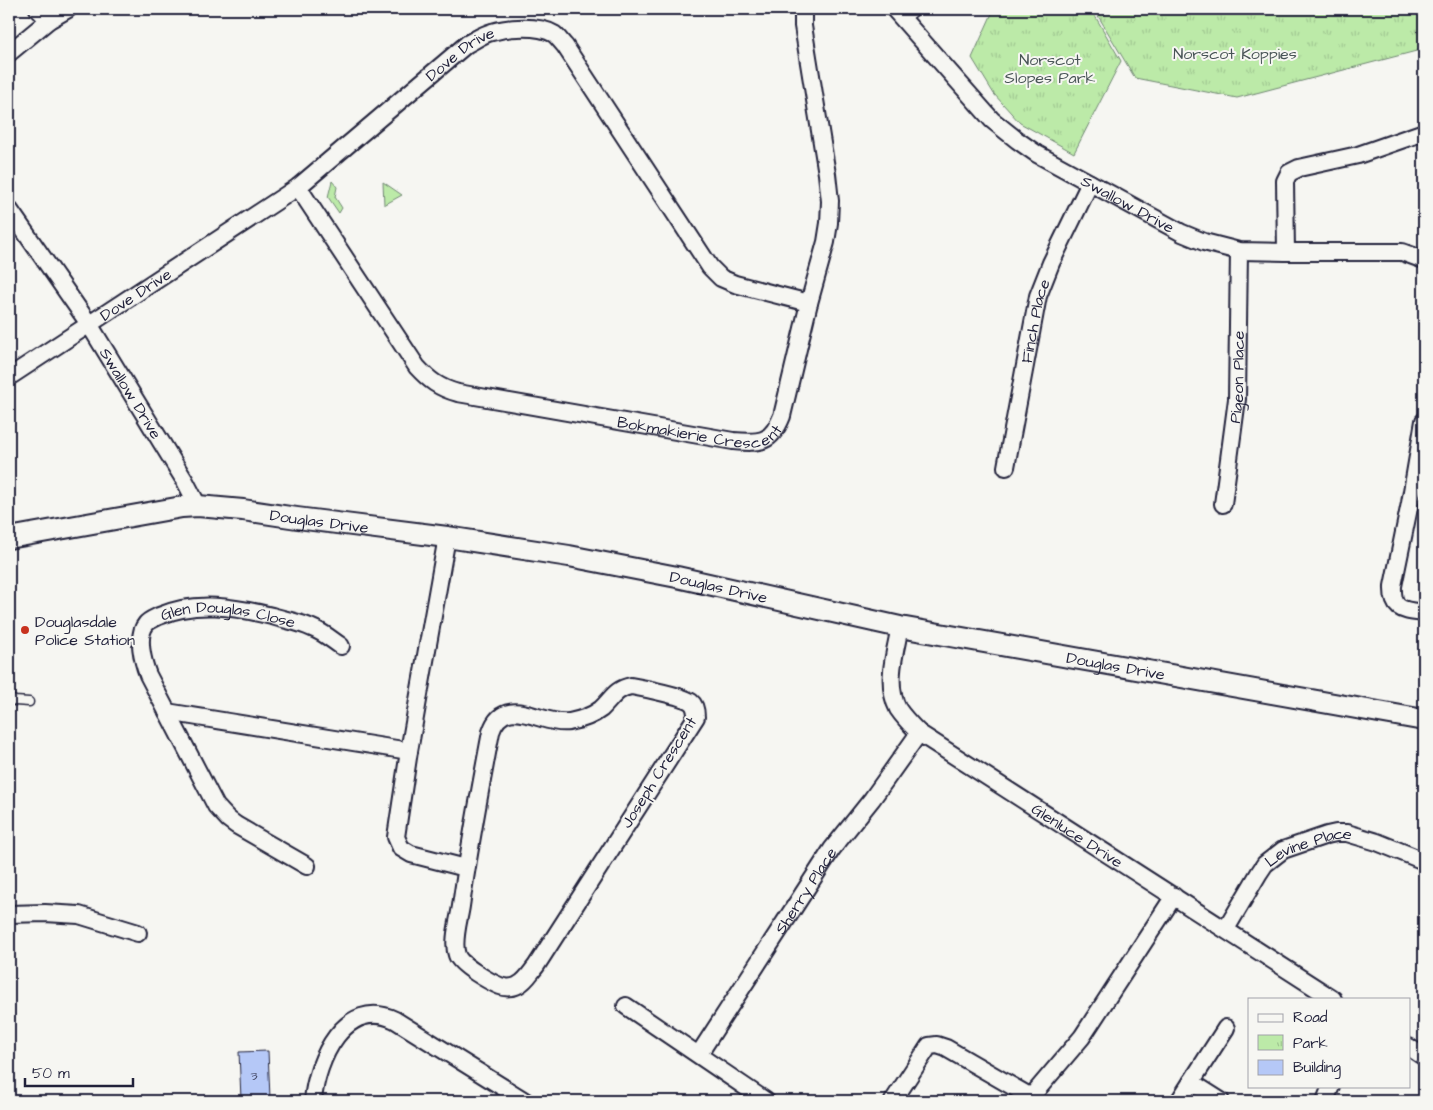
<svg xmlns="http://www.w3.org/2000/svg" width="1433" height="1110" font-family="'Architects Daughter',sans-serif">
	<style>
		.green { fill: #bceaa8; stroke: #6f8672 }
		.park { fill: url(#park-tufts); stroke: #6f8672 }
		.building { fill: #b5c8f7; stroke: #22223b }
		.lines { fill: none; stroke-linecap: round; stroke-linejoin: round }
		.service-casing { stroke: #22223b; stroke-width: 11 }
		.minor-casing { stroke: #22223b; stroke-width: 20 }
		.tertiary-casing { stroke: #22223b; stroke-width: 24 }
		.service { stroke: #f6f6f2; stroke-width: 8 }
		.minor { stroke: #f6f6f2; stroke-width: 16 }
		.tertiary { stroke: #f6f6f2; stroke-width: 20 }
		.poi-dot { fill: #c8321e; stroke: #f6f6f2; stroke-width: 2 }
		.labels { text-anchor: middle; stroke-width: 4; stroke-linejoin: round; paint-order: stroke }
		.number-label { font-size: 14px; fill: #474c6a }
		.park-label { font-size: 16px; fill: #485456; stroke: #f6f6f2 }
		.street-label { font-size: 16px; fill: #22223b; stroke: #f6f6f2 }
		.poi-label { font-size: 16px; fill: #22223b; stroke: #f6f6f2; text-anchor: start }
	</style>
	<defs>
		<pattern id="park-tufts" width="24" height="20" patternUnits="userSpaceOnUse" patternTransform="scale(1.25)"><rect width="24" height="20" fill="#bceaa8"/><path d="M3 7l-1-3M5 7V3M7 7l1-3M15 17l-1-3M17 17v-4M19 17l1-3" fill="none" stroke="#a1c892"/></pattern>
	</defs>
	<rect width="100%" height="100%" fill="#f6f6f2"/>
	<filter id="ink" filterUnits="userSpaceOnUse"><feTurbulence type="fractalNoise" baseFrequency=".02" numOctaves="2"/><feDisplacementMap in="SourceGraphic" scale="10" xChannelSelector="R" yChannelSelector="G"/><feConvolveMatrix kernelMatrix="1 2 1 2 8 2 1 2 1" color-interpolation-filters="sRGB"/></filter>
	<g filter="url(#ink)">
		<g class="green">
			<polygon points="332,181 337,187 335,197 342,208 339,213 328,197"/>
			<polygon points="383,182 402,195 384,205"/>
		</g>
		<g class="park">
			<polygon points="994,9 1091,9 1121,61 1074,153 1020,123 994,94 972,58"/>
			<polygon points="1094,9 1424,9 1424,49 1237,98 1135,78"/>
		</g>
		<polygon class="building" points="268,1051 270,1098 241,1099 239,1052"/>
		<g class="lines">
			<g class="service-casing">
				<g id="service">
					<polyline points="904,20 917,9"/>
					<polyline points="9,692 9,698 15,701 29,702"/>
				</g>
			</g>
			<g class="minor-casing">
				<g id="minor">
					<polyline points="38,9 49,20"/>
					<path id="s1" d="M894 9 992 120 1017 140 1037 154 1182 233 1204 242 1239 251 1286 252H1402L1424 260"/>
					<polyline points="9,53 49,20 68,9"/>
					<path id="s2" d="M298 187 417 367C429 380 439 388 458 393L733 441C760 443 771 444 782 416L809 303 826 242 829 223 830 201 827 174 803 26V9"/>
					<path id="s3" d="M9 209 89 324 185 481 198 506"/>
					<polyline points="1286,252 1285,181 1289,173 1299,168 1358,155 1424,132"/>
					<path id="s4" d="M9 377 298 187 467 44C475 40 483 34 492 32 508 27 539 25 554 34 558 37 561 42 565 46L710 267 721 278 735 284 809 303"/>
					<path d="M1424 421 1410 503 1393 586C1392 611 1403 610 1424 613"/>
					<path id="s5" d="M1006 467 1038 296 1051 263 1090 183"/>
					<path id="s6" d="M1223 504 1237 399 1239 251"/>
					<polyline points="447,537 409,751 396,837 401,848 411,854 466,868"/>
					<path id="s7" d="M900 627C895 652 885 684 898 709 904 718 911 725 919 733L1333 999"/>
					<path d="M631 686C642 688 683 696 691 702 695 705 696 711 696 717L536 966C531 972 526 981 518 985 513 988 505 988 500 986 490 982 460 965 457 955 452 942 459 920 461 906 469 848 480 790 491 732 504 692 542 726 569 722 580 720 592 716 601 709 612 699 615 689 631 686Z"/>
					<polyline points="167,712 409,751"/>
					<path id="s8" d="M307 866 236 825 228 819 216 806 148 675C143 662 136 636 146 624 149 620 155 618 159 616 196 600 235 607 272 616 285 620 300 622 312 628 323 632 332 640 341 646"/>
					<polyline points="9,914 45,913 79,915 138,933"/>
					<path id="s9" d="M1226 929 1259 873 1265 864 1283 850 1327 835 1336 833H1347L1377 842 1424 861"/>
					<polyline points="626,1006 766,1101"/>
					<polyline points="1409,1047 1424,1057"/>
					<path id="s10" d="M699 1054 832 849 872 799 919 733"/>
					<polyline points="1191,1082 1221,1101"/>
					<path d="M313 1101C316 1061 345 996 395 1020L525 1101"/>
					<polyline points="893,1101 929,1046 937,1045 946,1048 1031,1097 1082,1037 1174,896"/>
					<polyline points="1179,1101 1226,1028"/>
					<polyline points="1325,1101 1331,1086"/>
				</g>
			</g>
			<g class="tertiary-casing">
				<g id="tertiary">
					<path id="s11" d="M9 538 182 507 198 506 243 510 297 518 447 537 569 556 677 577 900 627 1424 720"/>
				</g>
			</g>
			<use href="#service" class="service"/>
			<use href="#minor" class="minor"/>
			<use href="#tertiary" class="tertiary"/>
		</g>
	</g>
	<circle class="poi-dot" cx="25" cy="630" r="5"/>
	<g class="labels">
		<g class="number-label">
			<text x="254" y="1080">3</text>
		</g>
		<g class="park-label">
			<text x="1235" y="59">Norscot Koppies</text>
			<text x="1050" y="65">Norscot<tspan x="1050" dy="18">Slopes Park</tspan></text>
		</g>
		<g class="street-label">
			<text dy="6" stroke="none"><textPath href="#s4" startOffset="556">Dove Drive</textPath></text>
			<text dy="6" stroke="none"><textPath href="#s1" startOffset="308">Swallow Drive</textPath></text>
			<text dy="6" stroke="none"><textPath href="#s4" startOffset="151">Dove Drive</textPath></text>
			<text dy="6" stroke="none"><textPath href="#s5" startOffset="149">Finch Place</textPath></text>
			<text dy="6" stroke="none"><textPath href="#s6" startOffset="128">Pigeon Place</textPath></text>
			<text dy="6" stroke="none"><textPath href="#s3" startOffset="221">Swallow Drive</textPath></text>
			<text dy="6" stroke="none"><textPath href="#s2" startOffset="511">Bokmakierie Crescent</textPath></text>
			<text dy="6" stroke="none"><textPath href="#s11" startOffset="314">Douglas Drive</textPath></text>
			<text dy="6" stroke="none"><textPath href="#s11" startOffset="719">Douglas Drive</textPath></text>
			<text dy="6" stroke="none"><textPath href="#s8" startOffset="396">Glen Douglas Close</textPath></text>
			<text dy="6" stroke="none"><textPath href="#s11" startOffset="1124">Douglas Drive</textPath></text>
			<text transform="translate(658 772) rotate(-58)" y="6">Joseph Crescent</text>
			<text dy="6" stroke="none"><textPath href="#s7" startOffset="304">Glenluce Drive</textPath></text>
			<text dy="6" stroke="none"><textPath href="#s9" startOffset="124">Levine Place</textPath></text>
			<text dy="6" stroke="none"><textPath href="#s10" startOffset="195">Sherry Place</textPath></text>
		</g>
		<g class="poi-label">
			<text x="35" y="627">Douglasdale<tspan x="35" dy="18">Police Station</tspan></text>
		</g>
	</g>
	<rect width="1433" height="1110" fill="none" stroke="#f6f6f2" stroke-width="30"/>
	<rect x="15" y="15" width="1403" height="1080" fill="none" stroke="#22223b" stroke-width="2" filter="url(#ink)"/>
	<rect x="1248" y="998" width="162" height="90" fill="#f6f6f2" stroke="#a1a1a9"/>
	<rect x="1258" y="1014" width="25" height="8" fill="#f6f6f2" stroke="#a1a1a9"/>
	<text x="1293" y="1022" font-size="15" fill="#22223b">Road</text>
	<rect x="1258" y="1035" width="25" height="15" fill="url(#park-tufts)" stroke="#a1a1a9"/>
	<text x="1293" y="1048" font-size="15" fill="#22223b">Park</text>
	<rect x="1258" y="1060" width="25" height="15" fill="#b5c8f7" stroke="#a1a1a9"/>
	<text x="1293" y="1072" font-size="15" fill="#22223b">Building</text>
	<path d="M25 1078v8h108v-8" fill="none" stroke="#22223b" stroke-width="2.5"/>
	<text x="32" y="1078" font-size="15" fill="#22223b" stroke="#f6f6f2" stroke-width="4" paint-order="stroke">50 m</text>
</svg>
